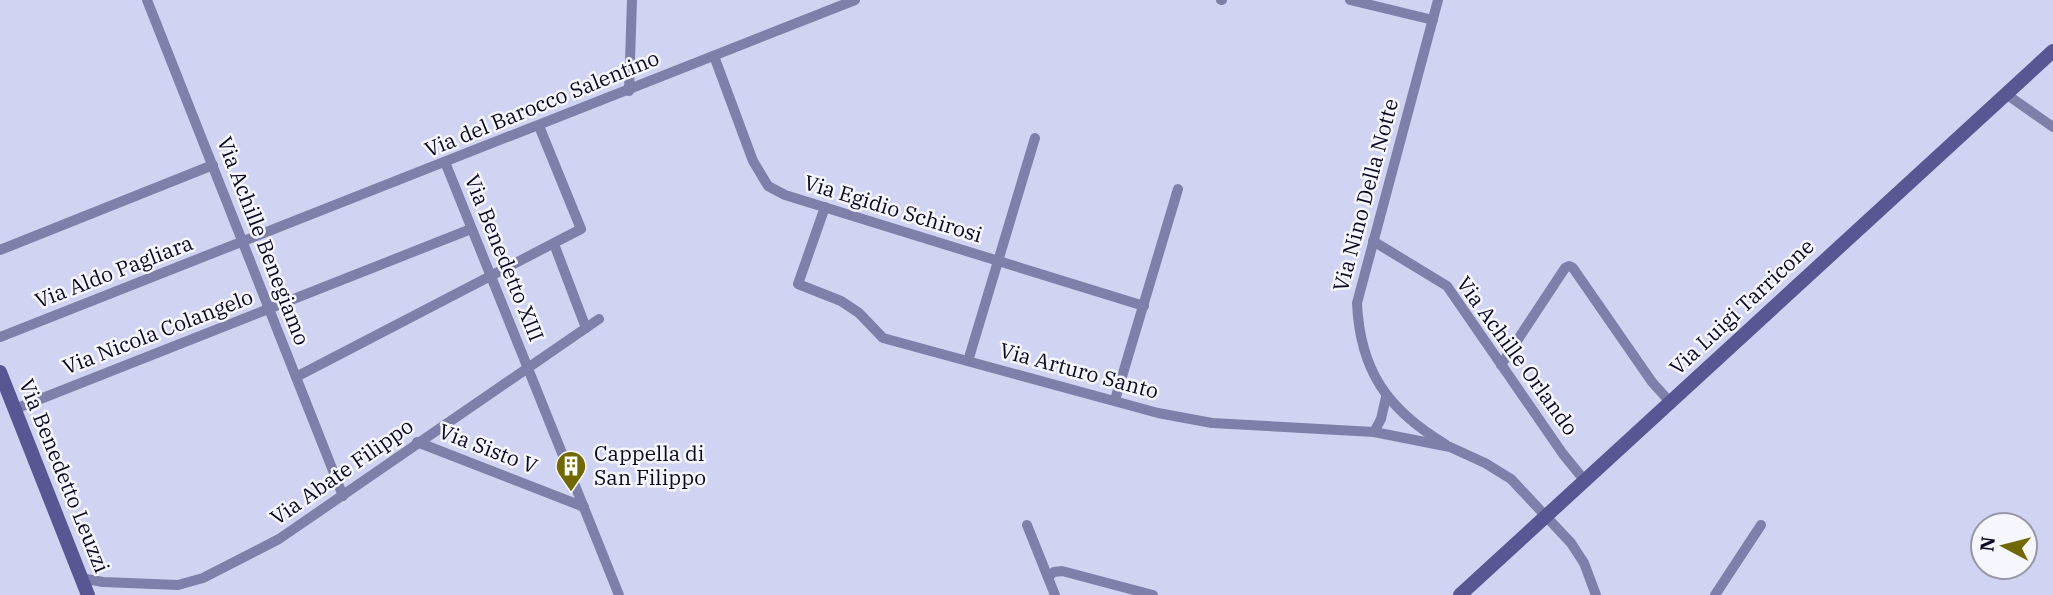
<svg xmlns="http://www.w3.org/2000/svg" width="2053" height="595" font-family="'IBM Plex Serif',serif">
	<style>
		.lines { fill: none; stroke-linecap: round; stroke-linejoin: round }
		.street { stroke: #7f80aa; stroke-width: 10 }
		.secondary { stroke: #585793; stroke-width: 14 }
		.labels { text-anchor: middle; stroke-width: 5; stroke-linejoin: round; paint-order: stroke }
		.street-label { font-size: 21px; fill: #0b0823; stroke: #f5f6fe }
		.poi-label { font-size: 21px; fill: #0b0823; stroke: #f5f6fe; text-anchor: start }
	</style>
	<rect width="100%" height="100%" fill="#d1d3f2"/>
	<g class="lines">
		<g class="street">
			<polyline points="147,0 343,496"/>
			<polyline points="1221,0 1222,0"/>
			<polyline points="1350,0 1433,20"/>
			<path d="M1438 0 1357 303C1360 371 1388 410 1445 444"/>
			<polyline points="714,56 753,161 768,186 785,195 1144,306"/>
			<polyline points="629,91 632,0"/>
			<polyline points="2006,94 2053,127"/>
			<polyline points="445,162 619,595"/>
			<polyline points="825,207 798,284 841,301 859,313 883,338 1158,413 1212,423 1374,432 1450,447 1485,463 1511,479 1571,543 1584,563 1596,595"/>
			<polyline points="1373,241 1447,286 1563,454 1585,481"/>
			<polyline points="554,244 586,328"/>
			<polyline points="0,250 213,165"/>
			<polyline points="0,337 855,0"/>
			<polyline points="968,361 1035,138"/>
			<polyline points="1501,365 1565,268 1569,266 1573,268 1652,382 1670,402"/>
			<polyline points="296,377 581,229 539,126"/>
			<polyline points="1115,400 1178,189"/>
			<polyline points="15,409 471,229"/>
			<polyline points="1374,432 1381,419 1386,397"/>
			<polyline points="417,442 584,507"/>
			<polyline points="1027,525 1055,595"/>
			<polyline points="1048,577 1054,572 1062,571 1153,595"/>
			<polyline points="81,578 103,582 178,585 203,578 279,539 599,319"/>
			<polyline points="1715,595 1761,525"/>
		</g>
		<g class="secondary">
			<polyline points="0,372 88,595"/>
			<polyline points="1460,595 2053,51"/>
		</g>
	</g>
	<defs>
		<g id="building-pin" transform="scale(1.575)"><path d="M0 17L-7.5 6A9.5 9.5 0 1 1 7.5 6Z" fill="#726800" stroke="#f5f6fe"/><path d="M-4-6H4V6H1V3H-1V6H-4ZM-2.5-4.3h1.7v1.8h-1.7ZM.8-4.3h1.7v1.8H.8ZM-2.5-1h1.7V.8h-1.7ZM.8-1h1.7V.8H.8Z" fill="#fff"/></g>
	</defs>
	<g fill-rule="evenodd">
		<use href="#building-pin" x="571" y="466"/>
	</g>
	<g class="labels">
		<g class="street-label">
			<text transform="translate(542 104) rotate(-22)" y="7">Via del Barocco Salentino</text>
			<text transform="translate(1366 195) rotate(-75)" y="7">Via Nino Della Notte</text>
			<text transform="translate(893 209) rotate(17)" y="7">Via Egidio Schirosi</text>
			<text transform="translate(263 241) rotate(69)" y="7">Via Achille Benegiamo</text>
			<text transform="translate(504 258) rotate(68)" y="7">Via Benedetto XIII</text>
			<text transform="translate(114 272) rotate(-21)" y="7">Via Aldo Pagliara</text>
			<text transform="translate(1742 307) rotate(-43)" y="7">Via Luigi Tarricone</text>
			<text transform="translate(158 332) rotate(-21)" y="7">Via Nicola Colangelo</text>
			<text transform="translate(1517 356) rotate(54)" y="7">Via Achille Orlando</text>
			<text transform="translate(1079 371) rotate(15)" y="7">Via Arturo Santo</text>
			<text transform="translate(488 449) rotate(21)" y="7">Via Sisto V</text>
			<text transform="translate(342 472) rotate(-35)" y="7">Via Abate Filippo</text>
			<text transform="translate(64 476) rotate(68)" y="7">Via Benedetto Leuzzi</text>
		</g>
		<g class="poi-label">
			<text x="594" y="461">Cappella di<tspan x="594" dy="24">San Filippo</tspan></text>
		</g>
	</g>
	<g transform="translate(2004 546) rotate(277)"><circle r="33" fill="#f5f6fe" stroke="#9797a6" stroke-width="2"/>
	<path d="M0-5L12 26L0 18L-12 26Z" fill="#726800"/>
	<text y="-10" font-size="19" font-weight="bold" text-anchor="middle" fill="#0b0823">N</text>
	</g>
</svg>
